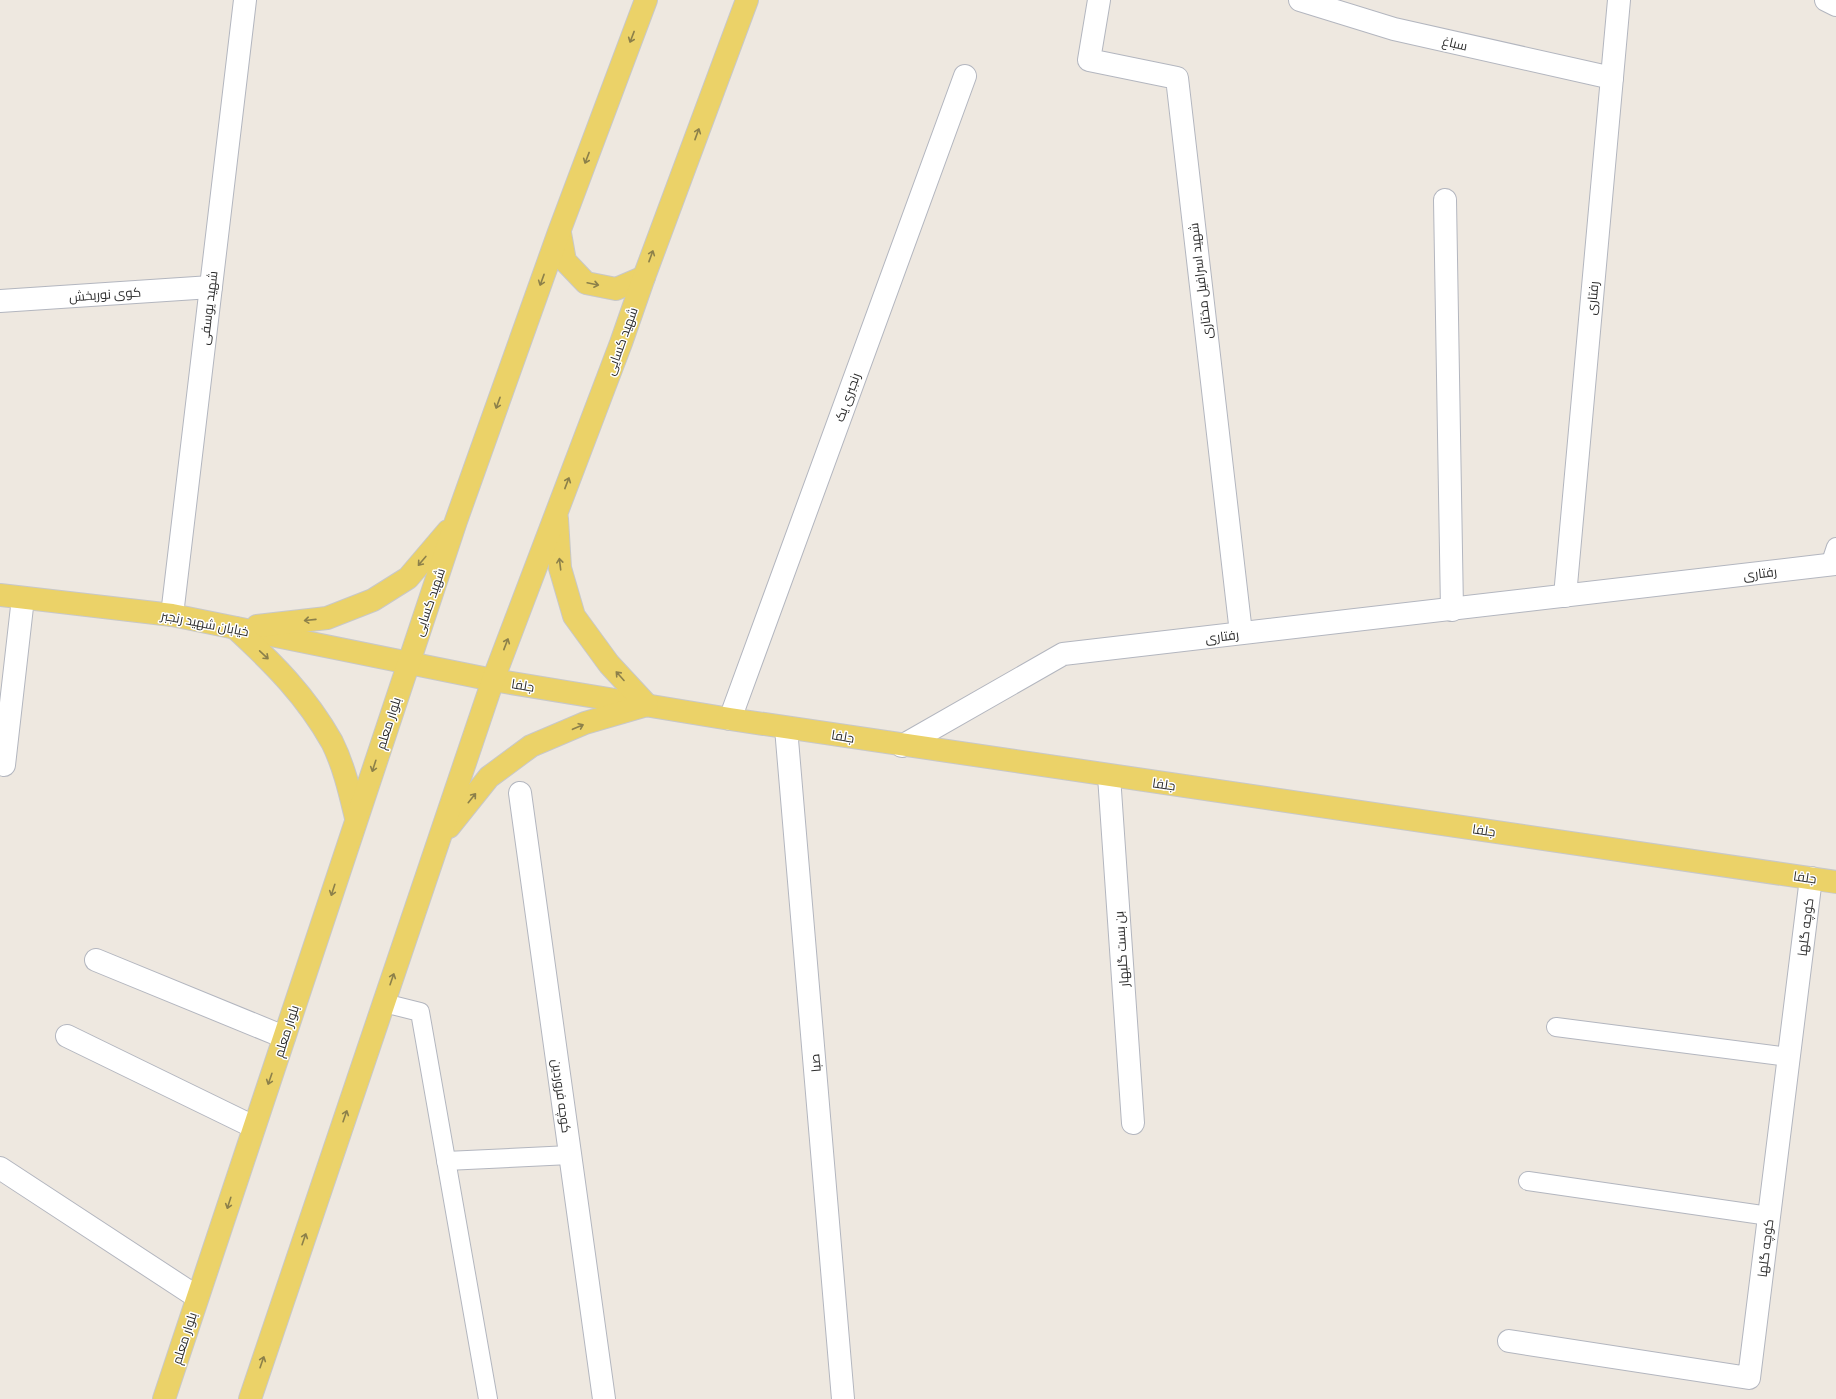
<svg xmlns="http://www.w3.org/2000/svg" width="1836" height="1399" font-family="Cabin,Cairo,sans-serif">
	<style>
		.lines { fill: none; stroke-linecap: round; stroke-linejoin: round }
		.lane-casing { stroke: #b3b6bf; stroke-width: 20 }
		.street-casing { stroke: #b3b6bf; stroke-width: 24 }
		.secondary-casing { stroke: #b3b6bf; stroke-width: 24 }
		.primary-casing { stroke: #c8c8c8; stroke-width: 24 }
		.lane { stroke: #fff; stroke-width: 18 }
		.street { stroke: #fff; stroke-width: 22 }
		.secondary { stroke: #fff; stroke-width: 22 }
		.primary { stroke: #ebd268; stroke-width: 22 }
		.oneway { stroke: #8c804a }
		.labels { text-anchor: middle; stroke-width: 3; stroke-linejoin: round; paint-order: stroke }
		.street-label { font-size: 13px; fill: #2d2d2d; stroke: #fff }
	</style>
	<rect width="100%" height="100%" fill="#eee8e0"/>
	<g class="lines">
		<g class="lane-casing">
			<g id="lane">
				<polyline points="1830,565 1836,547"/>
				<polyline points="384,1003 420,1012 488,1399"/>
				<polyline points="1556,1027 1789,1057"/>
				<polyline points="446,1161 570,1155"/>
				<polyline points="1528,1181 1769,1216"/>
			</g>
		</g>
		<g class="street-casing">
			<g id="street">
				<polyline points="1099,0 1089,60 1177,78 1241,633"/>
				<polyline points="1300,0 1394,29 1612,78"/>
				<polyline points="1445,200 1452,610"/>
				<polyline points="0,301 211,287"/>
				<polyline points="1565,596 1619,0"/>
				<polyline points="172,615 245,0"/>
				<polyline points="730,719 965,76"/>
				<polyline points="786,728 843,1399"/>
				<polyline points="4,765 23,598"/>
				<polyline points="1109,776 1133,1123"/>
				<polyline points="520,793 604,1399"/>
				<polyline points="96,960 284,1037"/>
				<polyline points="67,1036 254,1127"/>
				<polyline points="0,1168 197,1297"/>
				<polyline points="1509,1341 1749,1378 1811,878"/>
			</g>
		</g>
		<g class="secondary-casing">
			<g id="secondary">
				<polyline points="1826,0 1836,5"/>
				<polyline points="902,746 1063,654 1836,564"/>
			</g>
		</g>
		<g class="primary-casing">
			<g id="primary">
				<polyline points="560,233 565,261 586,283 616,289 644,277"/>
				<polyline points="0,595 172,615 493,680 730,719 1836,882"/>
				<polyline points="257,626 327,618 373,600 408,578 448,531"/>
				<path d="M235 628C274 664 306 696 332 742 344 766 350 793 356 818"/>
				<polyline points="449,827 489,777 531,746 585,723 647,705 609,664 574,616 560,568 557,519"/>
				<polyline points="164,1399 456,521 559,232 646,0"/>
				<polyline points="250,1399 493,680 621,343 644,277 747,0"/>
			</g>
		</g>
		<use href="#lane" class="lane"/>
		<use href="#street" class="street"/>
		<use href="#secondary" class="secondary"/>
		<use href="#primary" class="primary"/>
	</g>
	<defs><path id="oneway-shaft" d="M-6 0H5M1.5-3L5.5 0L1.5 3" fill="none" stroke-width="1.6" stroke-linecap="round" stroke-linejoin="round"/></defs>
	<g class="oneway">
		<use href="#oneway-shaft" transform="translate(632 37) rotate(111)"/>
		<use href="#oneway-shaft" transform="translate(697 134) rotate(-70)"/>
		<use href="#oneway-shaft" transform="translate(587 158) rotate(111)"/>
		<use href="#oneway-shaft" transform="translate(651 256) rotate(-70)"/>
		<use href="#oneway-shaft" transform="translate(542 280) rotate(110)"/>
		<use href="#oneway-shaft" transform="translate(593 284) rotate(12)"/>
		<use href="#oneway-shaft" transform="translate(498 403) rotate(110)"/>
		<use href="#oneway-shaft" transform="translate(567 483) rotate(-69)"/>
		<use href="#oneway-shaft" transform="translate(422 561) rotate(130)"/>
		<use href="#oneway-shaft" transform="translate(560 564) rotate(-97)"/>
		<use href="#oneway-shaft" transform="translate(310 620) rotate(174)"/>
		<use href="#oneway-shaft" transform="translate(506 644) rotate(-69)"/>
		<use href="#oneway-shaft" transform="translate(264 655) rotate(43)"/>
		<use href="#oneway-shaft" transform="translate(620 676) rotate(-132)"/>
		<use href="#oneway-shaft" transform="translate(578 727) rotate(-23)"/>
		<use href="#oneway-shaft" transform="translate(374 766) rotate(108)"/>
		<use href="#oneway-shaft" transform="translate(472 798) rotate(-51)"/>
		<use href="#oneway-shaft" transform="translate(333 890) rotate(108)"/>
		<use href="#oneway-shaft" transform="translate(392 979) rotate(-71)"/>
		<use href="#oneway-shaft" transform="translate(270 1079) rotate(109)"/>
		<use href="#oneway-shaft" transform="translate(345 1116) rotate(-71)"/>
		<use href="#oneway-shaft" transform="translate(229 1203) rotate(108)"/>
		<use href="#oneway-shaft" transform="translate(304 1239) rotate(-71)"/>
		<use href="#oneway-shaft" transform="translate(262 1362) rotate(-71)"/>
	</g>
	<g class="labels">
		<g class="street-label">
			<text transform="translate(1455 43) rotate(13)" y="5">سباغ</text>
			<text transform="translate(1200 281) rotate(-97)" y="5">شهید اسرافیل مختاری</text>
			<text transform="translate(105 294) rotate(-4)" y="5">کوی نوربخش</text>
			<text transform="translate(1592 298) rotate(-85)" y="5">رفتاری</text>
			<text transform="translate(208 308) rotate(-83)" y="5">شهید یوسفی</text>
			<text transform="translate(621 341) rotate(-70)" y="5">شهید کسایی</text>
			<text transform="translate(847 397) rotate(-70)" y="5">رنجبری یک</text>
			<text transform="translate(1760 573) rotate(-7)" y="5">رفتاری</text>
			<text transform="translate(429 602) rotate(-71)" y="5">شهید کسایی</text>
			<text transform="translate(205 623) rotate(11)" y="5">خیابان شهید رنجبر</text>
			<text transform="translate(1222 636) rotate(-7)" y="5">رفتاری</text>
			<text transform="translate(523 685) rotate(9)" y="5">جلفا</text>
			<text transform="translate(388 723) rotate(-72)" y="5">بلوار معلم</text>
			<text transform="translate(843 736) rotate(9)" y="5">جلفا</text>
			<text transform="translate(1164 784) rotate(8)" y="5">جلفا</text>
			<text transform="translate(1484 830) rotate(8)" y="5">جلفا</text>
			<text transform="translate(1805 877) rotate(8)" y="5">جلفا</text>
			<text transform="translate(1805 927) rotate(-83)" y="5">کوچه گلها</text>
			<text transform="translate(1121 949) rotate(-94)" y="5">بن بست گلبهار</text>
			<text transform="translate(286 1031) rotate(-72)" y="5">بلوار معلم</text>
			<text transform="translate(815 1063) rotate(-95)" y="5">صبا</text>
			<text transform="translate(562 1096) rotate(82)" y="5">کوچه فروردین</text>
			<text transform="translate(1765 1248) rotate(-83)" y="5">کوچه گلها</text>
			<text transform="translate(184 1338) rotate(-72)" y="5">بلوار معلم</text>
		</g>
	</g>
</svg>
